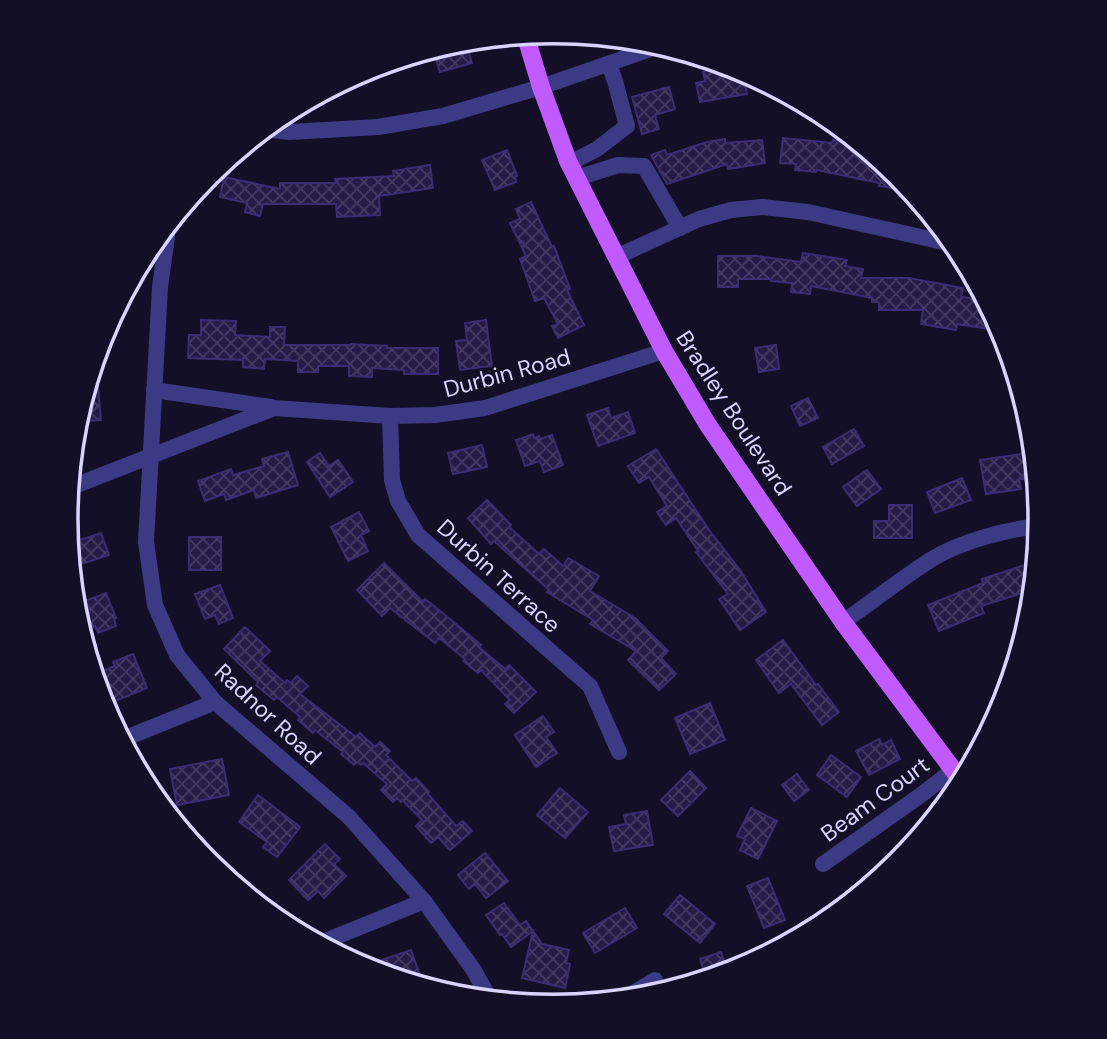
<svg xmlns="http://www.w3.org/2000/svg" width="1107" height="1039" font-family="'DM Sans',sans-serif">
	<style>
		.building { fill: url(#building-cross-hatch); stroke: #3b2d73; stroke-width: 2 }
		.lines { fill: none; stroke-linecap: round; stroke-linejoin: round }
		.path { stroke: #2fb8b0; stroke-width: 2.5; stroke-dasharray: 3.5 5; stroke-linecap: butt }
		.minor { stroke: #3d3a85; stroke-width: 16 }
		.major { stroke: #c25bff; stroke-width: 18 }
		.labels { text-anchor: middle; stroke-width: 5; stroke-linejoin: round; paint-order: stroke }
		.street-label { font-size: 23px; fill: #d9d4ff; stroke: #130f26 }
		.rim { fill: none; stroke: #d9d4ff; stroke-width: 3.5 }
	</style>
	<defs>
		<pattern id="building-cross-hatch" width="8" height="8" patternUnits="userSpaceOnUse" patternTransform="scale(1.75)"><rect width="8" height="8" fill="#241b47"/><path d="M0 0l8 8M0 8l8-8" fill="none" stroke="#433b63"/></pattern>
	</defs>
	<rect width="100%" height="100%" fill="#130f26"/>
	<g class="building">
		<polygon points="465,40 472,63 440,72 433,49"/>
		<polygon points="732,66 743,70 747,94 700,102 696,83 705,81 703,72"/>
		<polygon points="669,87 675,109 655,115 659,129 642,134 632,97"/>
		<polygon points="783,138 832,143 833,140 865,147 899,175 913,192 879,186 879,183 817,170 816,172 795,170 796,164 780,163"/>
		<polygon points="725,139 725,143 762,140 765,163 728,169 727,164 667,184 651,155 665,150 667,155 707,142"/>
		<polygon points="507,150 517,176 515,177 516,182 495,190 482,160"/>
		<polygon points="430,165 433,188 379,196 380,215 337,217 336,204 263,204 260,216 245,212 247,203 220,197 224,177 280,189 280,183 336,183 335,179 394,176 393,171"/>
		<polygon points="531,202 552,247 554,246 570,289 567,290 584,325 558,338 552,326 558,324 544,298 535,301 520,259 526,256 510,223 520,219 516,209"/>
		<polygon points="803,253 847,260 845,266 863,269 861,278 909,278 963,288 961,297 987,300 998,320 996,330 957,324 956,330 921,324 923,310 879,310 879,302 872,302 872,298 811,286 810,294 791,292 792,283 771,281 771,279 738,279 738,287 718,287 718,256 757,256 801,262"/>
		<polygon points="201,320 236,321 235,335 270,337 270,327 285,327 284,345 350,345 351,344 387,346 387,348 438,348 438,374 404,374 404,370 372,368 372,377 349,376 349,366 318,366 318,372 298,372 298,361 265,359 264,369 243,367 243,360 188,358 189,335 201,335"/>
		<polygon points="486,320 492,366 460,370 456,341 467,340 465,323"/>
		<polygon points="776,345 779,369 759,372 755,348"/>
		<polygon points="98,387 101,420 75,422 86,388"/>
		<polygon points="808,398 818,418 800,426 791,406"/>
		<polygon points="608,408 611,418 628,412 635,433 598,446 587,415"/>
		<polygon points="854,429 864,446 832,464 823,447"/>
		<polygon points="533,434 534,438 539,436 540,439 552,435 563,465 544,472 540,461 525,466 516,440"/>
		<polygon points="482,445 487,467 453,474 448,453"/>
		<polygon points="656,449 709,530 740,570 766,612 740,630 719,599 728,594 696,552 698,551 676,518 666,525 657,512 667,506 649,477 639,483 628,466"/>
		<polygon points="288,452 298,485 256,498 254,490 226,500 224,494 205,501 198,481 231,469 233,475 264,466 262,459"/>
		<polygon points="1035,452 1037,479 1019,479 1021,489 986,494 980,460"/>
		<polygon points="320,453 329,466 338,460 353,482 330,497 307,462"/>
		<polygon points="867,470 881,489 857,506 843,487"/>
		<polygon points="962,478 971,500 935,513 927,492"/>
		<polygon points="487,500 511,525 509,527 539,554 544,549 563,566 568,558 599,576 590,591 635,618 668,651 661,658 676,674 659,690 628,660 636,651 590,624 593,620 547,592 549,590 494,541 491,544 468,518"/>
		<polygon points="889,505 912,505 912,538 874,538 874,521 889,521"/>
		<polygon points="359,512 369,531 361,535 368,551 348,561 331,527"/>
		<polygon points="101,533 109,555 70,568 68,544"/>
		<rect x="189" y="537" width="32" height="33"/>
		<polygon points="384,563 423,602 425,599 450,619 481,645 479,647 505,669 509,665 536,692 514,713 505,704 510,700 481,670 478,673 463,661 465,659 439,638 435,643 390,608 382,616 357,590"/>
		<polygon points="1028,564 1035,589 981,606 984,613 939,631 928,605 983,583 982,579"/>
		<polygon points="220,585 233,618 219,624 215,615 205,619 195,594"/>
		<polygon points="106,593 116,618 114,619 116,626 98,633 95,626 88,629 83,616 90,613 85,601"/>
		<polygon points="245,627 270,651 260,661 285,683 287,680 291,683 297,676 308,686 300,694 356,737 360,733 375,747 380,742 390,751 386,755 412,781 416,778 429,792 428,794 456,826 463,821 472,831 450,850 438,837 431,843 416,826 422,820 402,800 401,802 397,798 393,802 381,790 387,784 363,763 361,765 357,762 354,765 341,754 343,752 315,730 313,733 298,720 300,717 277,697 274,700 256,685 258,682 224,649"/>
		<polygon points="783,640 816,685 818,684 839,712 822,725 791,684 779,693 756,660"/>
		<polygon points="133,654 147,688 103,706 93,675 115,666 113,662"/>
		<polygon points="710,703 725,740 690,754 675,718"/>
		<polygon points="543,716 554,732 546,737 557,753 536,767 515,735"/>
		<polygon points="879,739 882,745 891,740 900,759 869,775 856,751"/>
		<polygon points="831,755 861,777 847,797 817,775"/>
		<polygon points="222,759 229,795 177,805 170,769"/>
		<polygon points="690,771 706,788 678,816 661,800"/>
		<polygon points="797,774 809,790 794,801 782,785"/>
		<polygon points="560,788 588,812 565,838 537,815"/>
		<polygon points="258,795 300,827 277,857 263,847 267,842 239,822"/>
		<polygon points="751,808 777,821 758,859 740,850 745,839 737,836"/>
		<polygon points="647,811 653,845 614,851 609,827 626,824 624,815"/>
		<polygon points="325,844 340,859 334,864 346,876 324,898 318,891 308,900 289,880"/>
		<polygon points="485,853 508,881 486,898 475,884 469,889 458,875"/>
		<polygon points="768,878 785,920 764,928 747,886"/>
		<polygon points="680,895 715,924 700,943 664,914"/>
		<polygon points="504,903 520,925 526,921 542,944 569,950 566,963 570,964 565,988 522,978 533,931 511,947 502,934 500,935 486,915"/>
		<polygon points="625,908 637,928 595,953 583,933"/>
		<polygon points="411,950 419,973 399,980 361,967"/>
		<polygon points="721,952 729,974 707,981 700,959"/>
	</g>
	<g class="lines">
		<polyline class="path" points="172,224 175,216"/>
		<g class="minor">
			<polyline points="263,129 290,132 378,127 443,116 541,87 662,45"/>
			<polyline points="570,163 597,149 627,126 615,81 609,64"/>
			<polyline points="577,178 618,165 644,166 680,228"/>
			<polyline points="167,237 160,287 146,542 155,605 177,655 215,702 349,817 424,901 473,969 491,1001"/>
			<polyline points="616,257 699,219 731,210 762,207 808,212 957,245"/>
			<polyline points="154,390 271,407"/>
			<polyline points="390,416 392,480 398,501 418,535 590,686 619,752"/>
			<polyline points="69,488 274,408 390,416 435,415 485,408 664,351"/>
			<path d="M843 622C873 601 902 578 932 559 962 541 1007 529 1041 526"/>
			<polyline points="121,740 215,702"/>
			<polyline points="823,864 921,795 953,770"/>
			<polyline points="318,944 424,901"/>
			<polyline points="620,1001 655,980"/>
		</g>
		<polyline class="major" points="525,34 541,87 568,161 664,351 708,425 843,622 963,783"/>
	</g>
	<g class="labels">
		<g class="street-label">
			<text transform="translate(507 373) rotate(-15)" y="8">Durbin Road</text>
			<text transform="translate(734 413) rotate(57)" y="8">Bradley Boulevard</text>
			<text transform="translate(499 576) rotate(42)" y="8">Durbin Terrace</text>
			<text transform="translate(268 714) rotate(43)" y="8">Radnor Road</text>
			<text transform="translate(875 799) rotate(-36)" y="8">Beam Court</text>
		</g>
	</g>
	<path d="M0 0H1107V1039H0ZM78 519a475 475 0 1 1 950 0a475 475 0 1 1-950 0Z" fill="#130f26" fill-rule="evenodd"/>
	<path class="rim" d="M78 519a475 475 0 1 1 950 0a475 475 0 1 1-950 0Z"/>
</svg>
